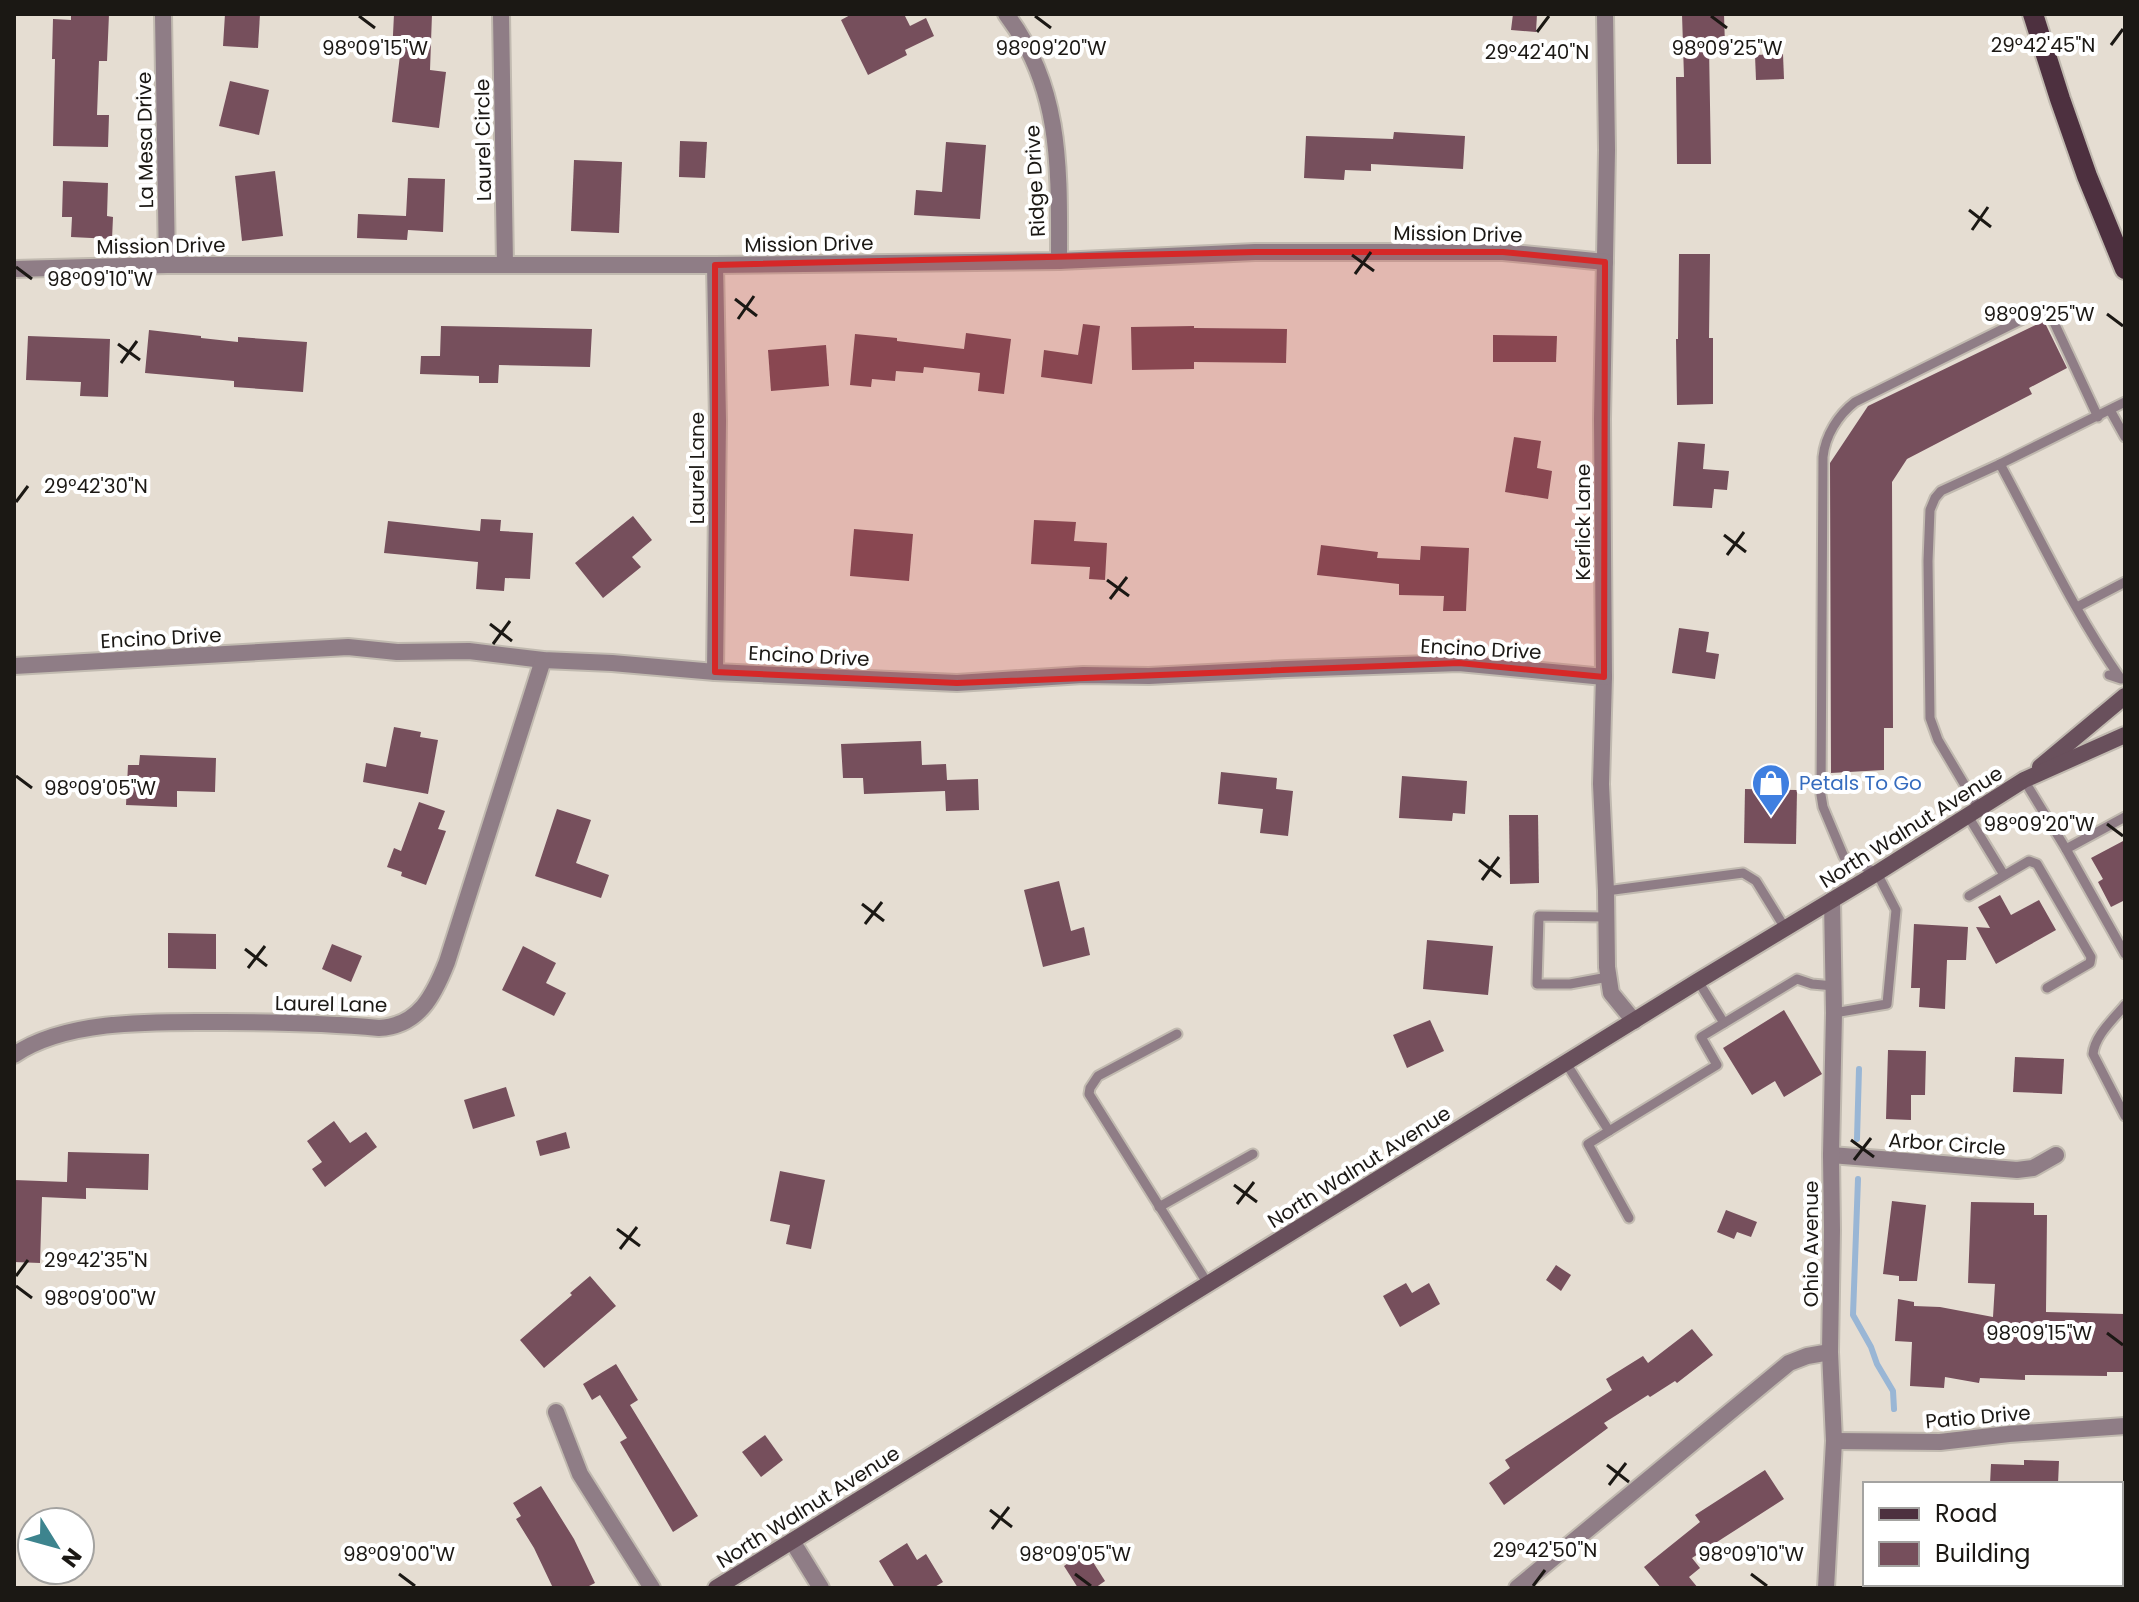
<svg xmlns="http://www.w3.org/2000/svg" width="2139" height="1602" font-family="Poppins,sans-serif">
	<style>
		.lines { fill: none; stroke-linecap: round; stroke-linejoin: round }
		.stream { stroke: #99b6d5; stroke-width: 6 }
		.building { fill: #764f5c }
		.service-casing { stroke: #c1bab0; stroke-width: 13 }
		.minor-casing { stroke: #c1bab0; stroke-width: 20 }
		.tertiary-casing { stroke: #c1bab0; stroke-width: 20 }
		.secondary-casing { stroke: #c1bab0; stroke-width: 20 }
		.primary-casing { stroke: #c1bab0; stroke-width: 24 }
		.service { stroke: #8f7d86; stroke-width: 9 }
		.minor { stroke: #8f7d86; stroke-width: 16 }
		.tertiary { stroke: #8f7d86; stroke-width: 16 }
		.secondary { stroke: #69505c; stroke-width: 16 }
		.primary { stroke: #4d303f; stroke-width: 20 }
		.marked { fill: #d62828; fill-opacity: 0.2; stroke: #d62828; stroke-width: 6; stroke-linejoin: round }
		.ticks { fill: none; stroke: #1b1814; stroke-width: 3 }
		.labels { text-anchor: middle; stroke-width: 8; stroke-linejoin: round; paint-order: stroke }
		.street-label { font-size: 20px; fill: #1b1814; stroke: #fff }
		.shop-label { font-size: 20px; fill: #366cbe; stroke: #fff; text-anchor: start }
		.ticks-label { font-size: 20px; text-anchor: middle; fill: #1b1814; stroke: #fff; stroke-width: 8; stroke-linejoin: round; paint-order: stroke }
	</style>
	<rect width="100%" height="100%" fill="#e5ddd2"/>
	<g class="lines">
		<g class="stream">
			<polyline points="1857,1139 1859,1069"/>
			<polyline points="1858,1179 1853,1315 1871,1347 1877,1364 1893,1391 1894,1409"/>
			<polyline points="1908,1584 1910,1588"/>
		</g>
	</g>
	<g class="building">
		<polygon points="71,14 109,14 107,61 99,61 97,115 109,115 108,147 53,146 55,59 52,59 53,19 71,20"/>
		<polygon points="225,14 260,14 258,48 223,46"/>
		<polygon points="394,14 432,14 430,70 446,72 439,128 392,122 400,55 392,55"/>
		<polygon points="852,14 904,14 910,26 926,18 934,36 905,50 907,55 868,75 841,20"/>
		<polygon points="1513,14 1537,14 1536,32 1511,30"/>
		<polygon points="1682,14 1724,14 1725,46 1709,46 1711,164 1677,164 1676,77 1684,77"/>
		<polygon points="1783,54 1784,79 1756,80 1755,55"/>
		<polygon points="230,81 269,90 259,135 219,126"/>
		<polygon points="1394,132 1465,136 1463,169 1371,164 1371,171 1345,170 1344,180 1304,178 1306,136 1393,139"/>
		<polygon points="680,141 707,142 705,178 679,177"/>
		<polygon points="946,142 986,145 980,219 914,215 916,190 942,192"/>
		<polygon points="574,160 622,162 619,233 571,231"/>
		<polygon points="275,171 283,236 242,241 235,176"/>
		<polygon points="408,178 445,179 443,232 408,230 407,240 357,238 358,214 406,216"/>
		<polygon points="63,181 108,183 107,216 113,217 112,239 71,237 72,217 62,217"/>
		<polygon points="1679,254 1710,254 1709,338 1713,338 1713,404 1677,405 1676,339 1678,339"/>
		<polygon points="2044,321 2067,368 2029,388 2032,394 1907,459 1892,482 1893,728 1884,728 1884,770 1831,773 1830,463 1868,406"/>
		<polygon points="1083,324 1100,326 1092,384 1041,377 1044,350 1078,355"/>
		<polygon points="441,326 592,329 590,367 499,365 498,383 479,383 479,376 420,374 421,356 440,356"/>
		<polygon points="1194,326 1194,328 1287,329 1286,363 1194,362 1194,369 1132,370 1131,327"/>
		<polygon points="149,330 201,336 201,338 238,342 238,337 307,342 303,392 234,387 234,381 145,373"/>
		<polygon points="966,333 1011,339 1004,394 978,391 980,373 924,367 923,373 896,371 895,381 872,379 871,387 850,385 855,334 897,338 897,341 964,349"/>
		<polygon points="1493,335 1557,336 1556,362 1493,362"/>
		<polygon points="28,336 110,339 108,397 80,396 81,382 26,380"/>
		<polygon points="826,345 829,386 771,391 768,350"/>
		<polygon points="1514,437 1541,441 1537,468 1552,471 1548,499 1505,492"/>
		<polygon points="1678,442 1705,444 1703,469 1729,471 1727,490 1714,489 1712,508 1673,506"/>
		<polygon points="633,516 652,540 632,557 641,567 603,598 575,563"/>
		<polygon points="481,519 501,520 500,531 533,533 530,579 505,578 504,591 476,589 478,562 384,553 388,521 480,531"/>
		<polygon points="1034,520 1076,522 1074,541 1107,543 1105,580 1089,579 1090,567 1031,564"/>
		<polygon points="854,529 913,534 909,581 850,576"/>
		<polygon points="1321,545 1378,552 1377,558 1420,560 1421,546 1469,548 1466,611 1443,611 1444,596 1399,595 1399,584 1317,575"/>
		<polygon points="1679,628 1709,632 1706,652 1719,654 1715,679 1672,673"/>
		<polygon points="394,727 421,732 420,737 438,740 428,794 363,782 366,763 386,767"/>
		<polygon points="921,741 922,765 946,764 947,780 978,779 979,810 946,811 945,791 864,794 863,778 843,778 841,744"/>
		<polygon points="140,755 216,758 215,792 177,791 177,807 126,805 128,765 139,765"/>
		<polygon points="1221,772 1277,778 1276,789 1293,791 1288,836 1260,833 1263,809 1218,804"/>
		<polygon points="1402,776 1467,781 1465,814 1453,813 1452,821 1399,818"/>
		<polygon points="1745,789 1797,790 1796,844 1744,843"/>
		<polygon points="419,802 445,811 438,829 446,831 426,885 401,876 402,872 387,867 394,848 401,851"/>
		<polygon points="557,809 591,820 576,863 609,875 601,898 535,876"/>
		<polygon points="1509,815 1538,815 1539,883 1510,884"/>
		<polygon points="2125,840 2125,900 2111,907 2098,882 2103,879 2091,858"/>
		<polygon points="1059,881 1071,931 1084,927 1090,955 1043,967 1024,890"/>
		<polygon points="2000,895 2011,915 2039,900 2056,930 1996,964 1976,927 1990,928 1978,907"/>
		<polygon points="1914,924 1968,927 1966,960 1947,960 1945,1009 1919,1007 1920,988 1911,988"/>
		<polygon points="168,933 216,934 216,969 168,968"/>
		<polygon points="1427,940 1493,946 1488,995 1423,989"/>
		<polygon points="332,944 362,956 351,982 322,969"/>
		<polygon points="523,946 556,963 546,983 566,993 554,1016 502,990"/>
		<polygon points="1784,1010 1822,1074 1784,1097 1775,1081 1752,1095 1723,1048"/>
		<polygon points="1430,1020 1444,1051 1407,1068 1393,1035"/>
		<polygon points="1888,1050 1926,1051 1925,1095 1911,1095 1911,1120 1886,1119"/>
		<polygon points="2015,1057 2064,1059 2062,1094 2013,1092"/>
		<polygon points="506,1087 515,1116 473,1129 464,1100"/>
		<polygon points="334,1121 350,1143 366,1132 377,1147 325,1187 312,1169 322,1162 307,1141"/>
		<polygon points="566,1132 570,1148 540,1156 536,1141"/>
		<polygon points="68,1152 149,1154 148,1190 86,1188 86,1199 42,1197 40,1263 14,1262 14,1180 67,1182"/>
		<polygon points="780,1171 825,1180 811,1249 786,1244 790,1225 770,1221"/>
		<polygon points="1892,1201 1926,1205 1917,1281 1899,1281 1899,1276 1883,1274"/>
		<polygon points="1971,1202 2034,1203 2034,1215 2047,1215 2046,1312 2125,1314 2125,1372 2107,1372 2107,1376 2025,1375 2025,1380 1980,1378 1979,1383 1945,1377 1944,1388 1910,1386 1912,1342 1895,1341 1898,1299 1914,1302 1914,1306 1940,1307 1993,1317 1995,1284 1968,1283"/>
		<polygon points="1726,1210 1757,1222 1751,1237 1737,1232 1734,1239 1717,1232"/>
		<polygon points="1556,1265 1571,1275 1561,1291 1546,1280"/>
		<polygon points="590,1276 616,1306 544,1368 520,1340 572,1295 570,1293"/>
		<polygon points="1406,1283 1412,1293 1429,1283 1440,1304 1400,1327 1383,1296"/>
		<polygon points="1692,1329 1713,1355 1677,1383 1675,1381 1650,1397 1648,1395 1604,1423 1608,1428 1504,1505 1489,1483 1510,1468 1505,1460 1612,1390 1606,1379 1643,1356 1648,1363"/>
		<polygon points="616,1364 638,1400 630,1405 698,1516 673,1532 620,1442 627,1438 600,1395 592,1400 583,1384"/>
		<polygon points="765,1435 783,1460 761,1477 742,1452"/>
		<polygon points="2024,1460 2059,1461 2058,1484 1990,1484 1991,1464 2024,1465"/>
		<polygon points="1765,1470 1784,1499 1692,1558 1700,1568 1689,1577 1698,1588 1661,1588 1644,1567 1700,1522 1695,1515"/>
		<polygon points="541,1486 574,1539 595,1583 585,1588 553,1588 534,1548 516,1519 521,1516 513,1503"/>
		<polygon points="907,1543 917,1560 926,1554 943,1582 933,1588 895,1588 879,1561"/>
		<polygon points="1086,1551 1105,1581 1095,1588 1078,1588 1064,1566"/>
	</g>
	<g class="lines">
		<g class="service-casing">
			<g id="service">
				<polyline points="2110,410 2125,437"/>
				<path d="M2000 464C2039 536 2074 612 2121 679L2109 675"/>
				<polyline points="2077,607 2125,582"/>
				<polyline points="2024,780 2066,849 2125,954"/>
				<polyline points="1979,809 1938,740 1930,718 1928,561 1930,510 1935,498 1941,491 2000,464 2125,402"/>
				<polyline points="1968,816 2004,875"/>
				<polyline points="2066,849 2125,817"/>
				<polyline points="1606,891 1743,873 1756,881 1785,928"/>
				<polyline points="1969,896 2029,861 2037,864 2091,957 2090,963 2047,988"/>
				<polyline points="1605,917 1539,916 1537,984 1570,984 1608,977"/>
				<polyline points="1698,981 1724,1023"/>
				<path d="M2125 1005C2113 1020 2095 1035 2093 1054L2125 1116"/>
				<path d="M1834 1013 1887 1004 1896 910 1877 873 1844 857 1823 807 1821 795 1823 457C1825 436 1838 415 1855 402L2039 311H2044L2051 316 2098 417"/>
				<polyline points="1177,1034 1098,1076 1090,1088 1089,1094 1208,1284"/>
				<polyline points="1566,1063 1609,1131 1588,1144 1629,1218"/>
				<polyline points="1609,1131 1717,1065 1701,1037 1797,979 1812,984 1834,986"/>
				<polyline points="1159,1207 1253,1154"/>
			</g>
		</g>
		<g class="minor-casing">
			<g id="minor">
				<polyline points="163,14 167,265"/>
				<polyline points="501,14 505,265"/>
				<path d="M1006 14C1063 89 1059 172 1059 261"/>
				<polyline points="1605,14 1607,150 1602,419 1604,677 1601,784 1606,891 1607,967 1611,993 1634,1021"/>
				<polyline points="715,265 718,421 715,672"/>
				<polyline points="14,269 167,265 715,265 1059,261 1255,252 1503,252 1605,262"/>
				<polyline points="14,666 348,647 397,652 469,651 543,660 612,663 715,672 957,683 1083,675 1149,676 1287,669 1459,663 1604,677"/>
				<path d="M14 1055C68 1018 161 1022 224 1022 276 1022 327 1023 379 1028 419 1026 434 995 447 962L543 660"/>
				<polyline points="1831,1155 2017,1170 2033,1168 2056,1155"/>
				<polyline points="556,1412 580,1474 652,1588"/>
				<polyline points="1834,1441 1940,1442 2009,1434 2125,1426"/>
				<polyline points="792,1541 821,1588"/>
				<polyline points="1826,1588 1834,1441 1830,1352"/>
			</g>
		</g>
		<g class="tertiary-casing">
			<polyline id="tertiary" points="1517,1588 1789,1363 1807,1356 1830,1352 1832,1230 1831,1155 1834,1013 1832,900"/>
		</g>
		<g class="secondary-casing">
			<g id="secondary">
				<polyline points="2040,767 2125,696"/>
				<polyline points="716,1588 1698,981 1877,873 2024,780 2125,735"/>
			</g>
		</g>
		<g class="primary-casing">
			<polyline id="primary" points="2033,14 2060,99 2087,176 2125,269"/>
		</g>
		<use href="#service" class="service"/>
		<use href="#minor" class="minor"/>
		<use href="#tertiary" class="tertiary"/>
		<use href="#secondary" class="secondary"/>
		<use href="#primary" class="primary"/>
	</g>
	<path class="marked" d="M1255 252H1503L1605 262 1604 677 1459 663 957 683 715 672V265Z"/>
	<path class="ticks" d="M359 16 375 28M1035 16 1051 28M1711 16 1727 28M1537 32 1549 16M2111 45 2123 29M1969 210 1991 227M1972 230 1988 207M1352 255 1374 271M16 267 32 279M1355 274 1371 252M735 299 757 316M2107 314 2123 326M738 319 754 296M118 344 140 360M121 363 137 341M16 502 28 486M1724 535 1746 552M1727 555 1744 532M1107 580 1129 596M1110 599 1127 577M490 624 512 641M493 644 510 621M16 776 32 788M2107 824 2123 836M1479 860 1501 877M1482 880 1499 857M862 904 884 921M865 924 882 902M245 949 267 966M248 968 265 946M1851 1140 1874 1157M1854 1160 1871 1138M1234 1185 1257 1202M1237 1204 1254 1182M617 1229 640 1246M620 1249 637 1227M16 1276 28 1260M16 1286 32 1298M2107 1333 2123 1345M1607 1465 1629 1482M1609 1485 1626 1463M990 1510 1012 1527M992 1529 1009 1507M399 1574 415 1586M1075 1574 1091 1586M1751 1574 1767 1586M1533 1586 1545 1570"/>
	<defs>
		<g id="shop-pin" transform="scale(2)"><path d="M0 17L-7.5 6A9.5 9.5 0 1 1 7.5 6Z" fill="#3f7fe0" stroke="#fff"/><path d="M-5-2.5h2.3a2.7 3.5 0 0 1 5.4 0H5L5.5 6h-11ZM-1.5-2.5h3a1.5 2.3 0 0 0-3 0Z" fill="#fff"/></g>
	</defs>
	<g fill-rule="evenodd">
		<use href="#shop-pin" x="1771" y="783"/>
	</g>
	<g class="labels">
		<g class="street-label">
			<text transform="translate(145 140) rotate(-91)" y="7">La Mesa Drive</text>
			<text transform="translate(483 140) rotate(-91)" y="7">Laurel Circle</text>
			<text transform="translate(1035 181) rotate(-93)" y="7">Ridge Drive</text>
			<text transform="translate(1458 234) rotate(1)" y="7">Mission Drive</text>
			<text transform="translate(809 244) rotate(-1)" y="7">Mission Drive</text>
			<text transform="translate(161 246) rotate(-1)" y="7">Mission Drive</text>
			<text transform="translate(697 468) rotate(-90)" y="7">Laurel Lane</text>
			<text transform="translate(1583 522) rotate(-90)" y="7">Kerlick Lane</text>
			<text transform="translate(161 638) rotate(-3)" y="7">Encino Drive</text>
			<text transform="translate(1481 649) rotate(3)" y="7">Encino Drive</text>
			<text transform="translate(809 656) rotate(3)" y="7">Encino Drive</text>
			<text transform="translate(1911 827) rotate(-32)" y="7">North Walnut Avenue</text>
			<text transform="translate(331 1004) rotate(1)" y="7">Laurel Lane</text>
			<text transform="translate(1947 1144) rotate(4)" y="7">Arbor Circle</text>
			<text transform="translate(1359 1167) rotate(-32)" y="7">North Walnut Avenue</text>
			<text transform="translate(1811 1244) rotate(-90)" y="7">Ohio Avenue</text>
			<text transform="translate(1978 1417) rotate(-5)" y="7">Patio Drive</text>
			<text transform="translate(808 1507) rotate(-32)" y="7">North Walnut Avenue</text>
		</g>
		<g class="shop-label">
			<text x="1799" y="790">Petals To Go</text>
		</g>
	</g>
	<g class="ticks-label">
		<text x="2043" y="52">29°42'45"N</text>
		<text x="375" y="55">98°09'15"W</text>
		<text x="1051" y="55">98°09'20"W</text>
		<text x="1727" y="55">98°09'25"W</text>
		<text x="1537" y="59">29°42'40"N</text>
		<text x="100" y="286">98°09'10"W</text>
		<text x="2039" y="321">98°09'25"W</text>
		<text x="96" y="493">29°42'30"N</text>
		<text x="100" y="795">98°09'05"W</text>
		<text x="2039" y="831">98°09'20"W</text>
		<text x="96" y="1267">29°42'35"N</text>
		<text x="100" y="1305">98°09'00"W</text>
		<text x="2039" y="1340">98°09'15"W</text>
		<text x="1545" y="1557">29°42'50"N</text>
		<text x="399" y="1561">98°09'00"W</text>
		<text x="1075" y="1561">98°09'05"W</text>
		<text x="1751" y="1561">98°09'10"W</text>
	</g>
	<rect width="2139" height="1602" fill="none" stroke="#1b1814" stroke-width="32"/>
	<rect x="1863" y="1482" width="260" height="104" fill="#ffffff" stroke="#a4a3a1" stroke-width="2"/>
	<rect x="1879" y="1508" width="40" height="12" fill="#4d303f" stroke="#a4a3a1" stroke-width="2"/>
	<text x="1935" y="1522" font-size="24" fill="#1b1814">Road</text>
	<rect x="1879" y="1542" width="40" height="24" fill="#764f5c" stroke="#a4a3a1" stroke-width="2"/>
	<text x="1935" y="1562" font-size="24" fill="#1b1814">Building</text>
	<g transform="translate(56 1546) rotate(127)"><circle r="38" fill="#ffffff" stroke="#a4a3a1" stroke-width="2"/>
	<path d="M0-6L14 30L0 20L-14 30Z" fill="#3d848e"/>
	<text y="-12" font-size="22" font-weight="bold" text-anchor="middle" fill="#1b1814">N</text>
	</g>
</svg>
